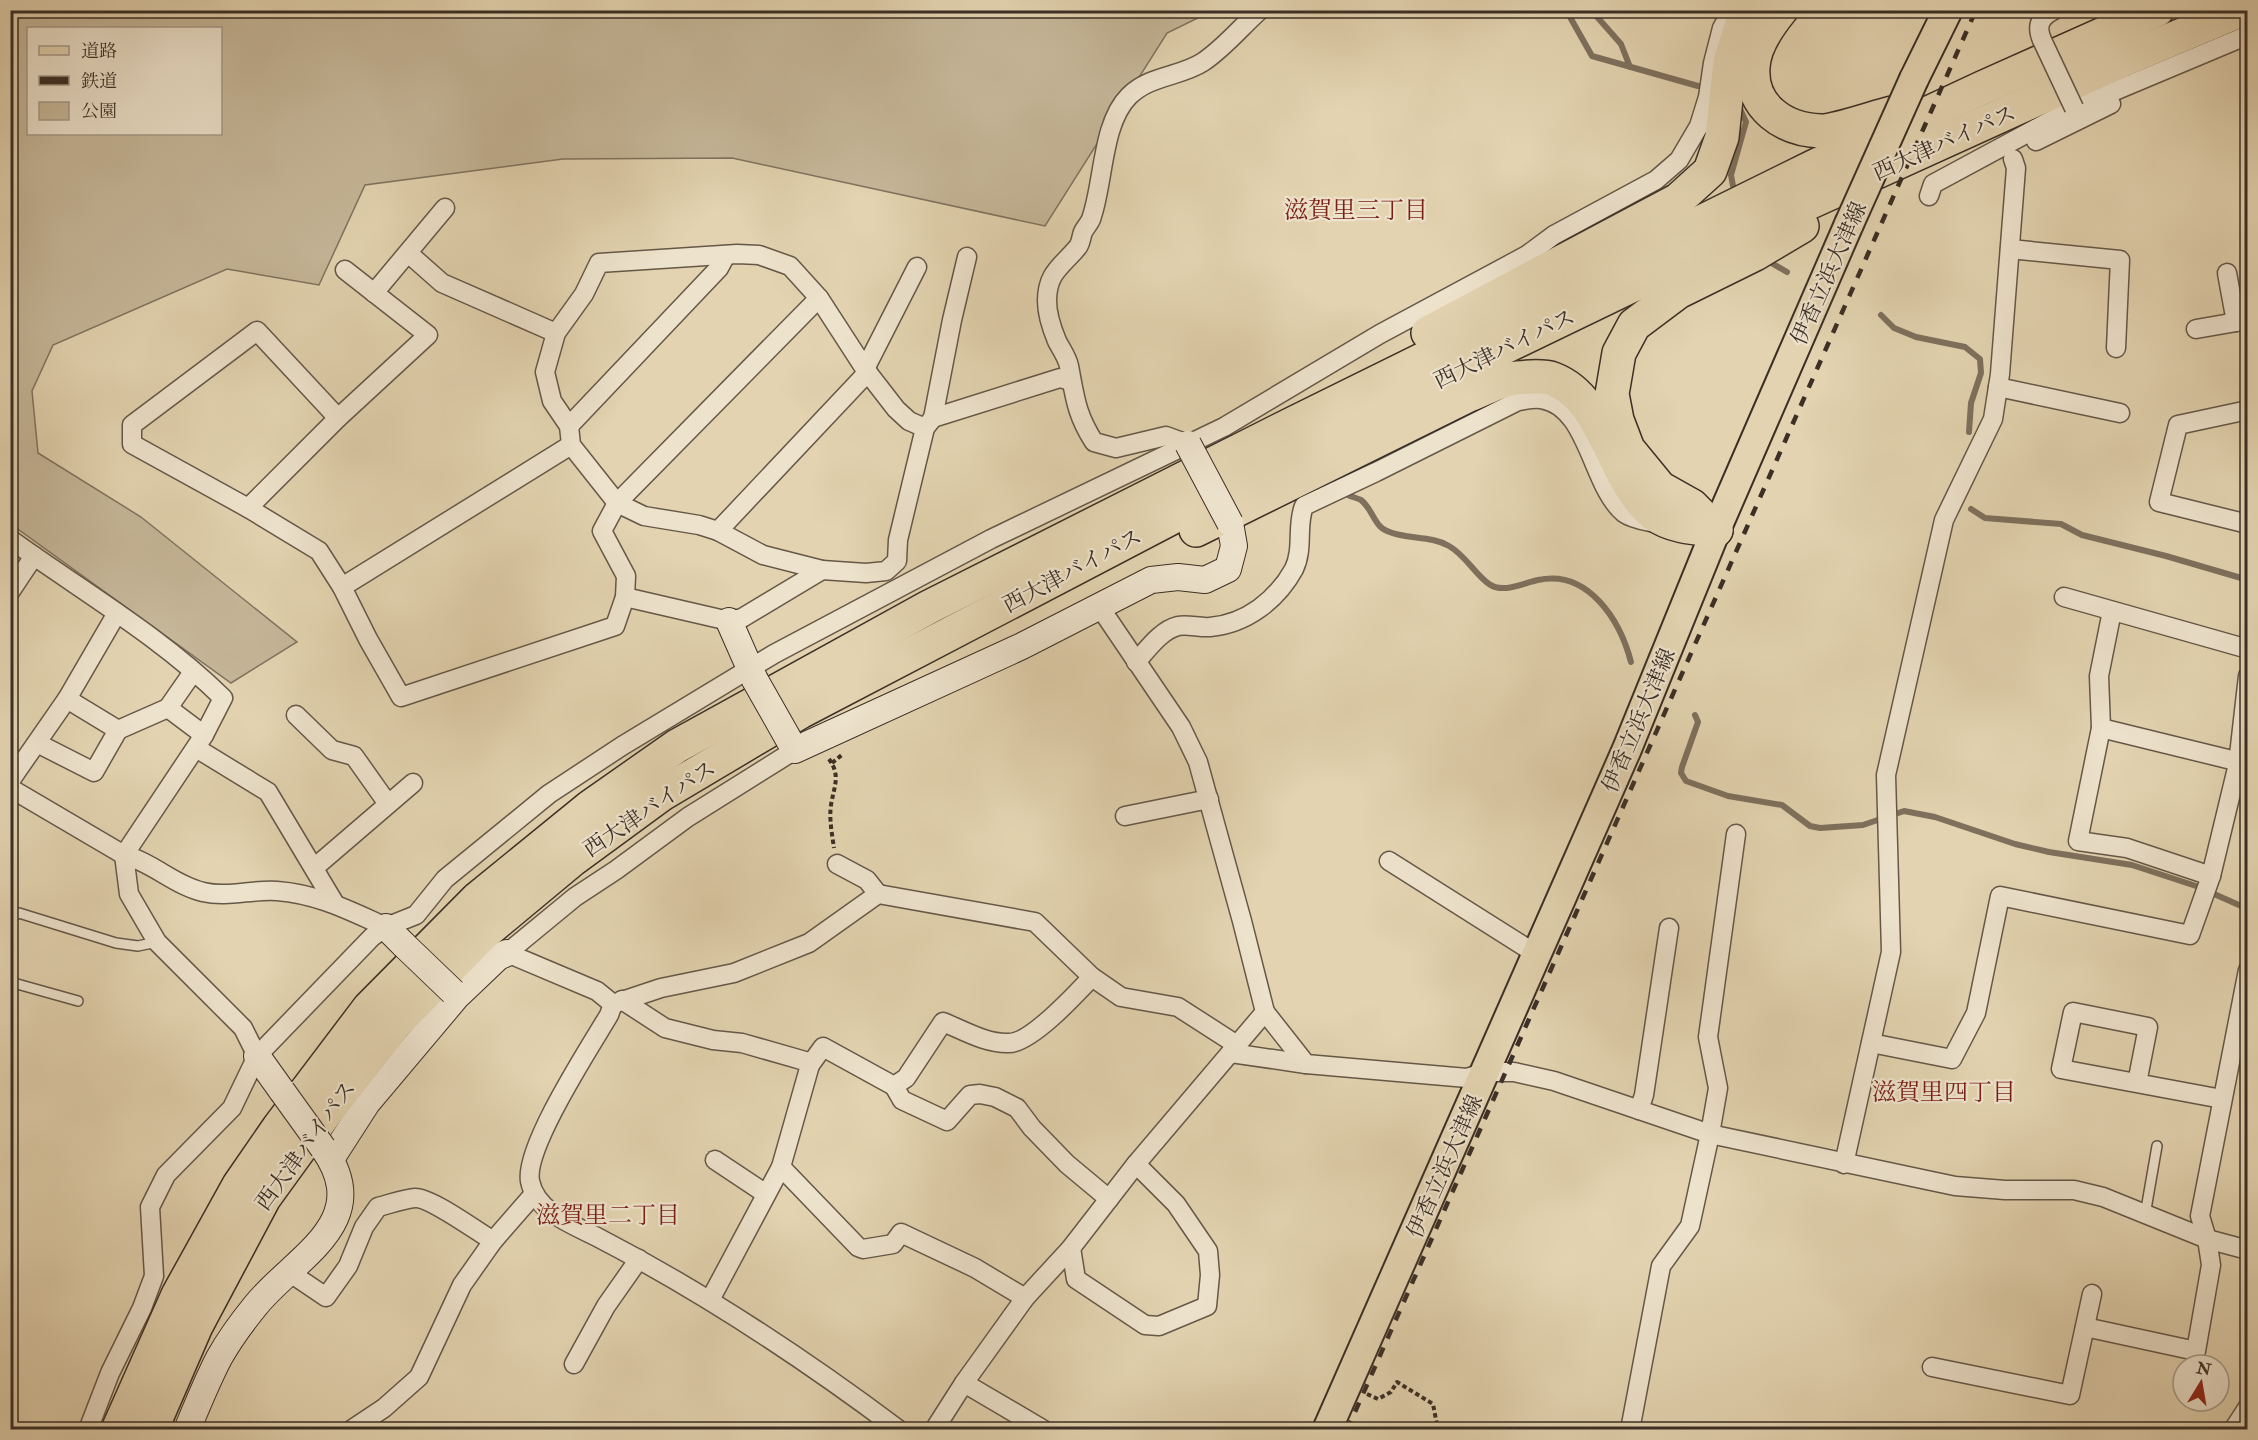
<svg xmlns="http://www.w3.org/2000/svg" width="2258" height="1440" font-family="'IM FELL Double Pica','Noto Serif JP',serif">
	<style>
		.green { fill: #c6b799; stroke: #807360; stroke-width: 1.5; fill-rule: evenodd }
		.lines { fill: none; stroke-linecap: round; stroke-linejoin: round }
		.stream { stroke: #7e705d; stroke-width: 6 }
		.lane-casing { stroke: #655848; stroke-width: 12 }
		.street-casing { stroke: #655848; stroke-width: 21 }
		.secondary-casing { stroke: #3b2f26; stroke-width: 28 }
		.primary-casing { stroke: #3b2f26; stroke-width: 32 }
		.highway-casing { stroke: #3b2f26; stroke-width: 36 }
		.path { stroke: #3b2f26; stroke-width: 4; stroke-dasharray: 4.5 3; stroke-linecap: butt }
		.lane { stroke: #ede2cc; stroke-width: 9 }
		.street { stroke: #ede2cc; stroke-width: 18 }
		.secondary { stroke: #ede2cc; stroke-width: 26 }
		.primary { stroke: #e3d3b0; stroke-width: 28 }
		.highway { stroke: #e3d3b0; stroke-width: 33 }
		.rail { stroke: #3b2f26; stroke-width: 4.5; stroke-dasharray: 10 10; stroke-linecap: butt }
		.street-bridge-casing { stroke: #655848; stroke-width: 21; stroke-linecap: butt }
		.secondary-bridge-casing { stroke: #3b2f26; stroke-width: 28; stroke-linecap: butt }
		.primary-bridge-casing { stroke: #3b2f26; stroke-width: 32; stroke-linecap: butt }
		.street-bridge { stroke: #ede2cc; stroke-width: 18 }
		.secondary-bridge { stroke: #ede2cc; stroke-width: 26 }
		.primary-bridge { stroke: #e3d3b0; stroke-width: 28 }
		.labels { text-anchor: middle; stroke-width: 4.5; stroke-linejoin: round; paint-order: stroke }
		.street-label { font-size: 22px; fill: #3b2f26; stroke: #ede2cc }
		.neighbourhood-label { font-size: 24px; fill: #7a1f14; stroke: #ede2cc }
	</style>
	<rect width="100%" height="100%" fill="#e3d3b0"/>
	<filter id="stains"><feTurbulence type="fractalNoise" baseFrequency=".00333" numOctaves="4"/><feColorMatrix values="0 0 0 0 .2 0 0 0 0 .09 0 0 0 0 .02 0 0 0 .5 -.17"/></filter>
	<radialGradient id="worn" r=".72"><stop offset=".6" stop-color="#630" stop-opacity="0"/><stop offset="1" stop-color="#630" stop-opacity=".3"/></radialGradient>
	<path class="green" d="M11 11H1212L1167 33 1045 226 732 158 563 159 365 185 319 285 227 269 53 345 32 391 38 453 141 517 297 642 231 683 11 524ZM28 28H220V134H28Z"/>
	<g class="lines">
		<g class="stream">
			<polyline points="1566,10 1592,56 1698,86"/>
			<polyline points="1591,10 1621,44 1630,67"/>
			<polyline points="1733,186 1731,175 1746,122 1740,109"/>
			<polyline points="1768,261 1787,272"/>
			<polyline points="1881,315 1894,328 1916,337 1965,347 1980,359 1981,373 1971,403 1969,432"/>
			<path d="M1348 495C1352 497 1357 498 1361 500 1372 508 1374 526 1387 531 1407 540 1430 535 1449 546 1465 555 1475 574 1489 584 1503 594 1523 583 1538 580 1588 569 1620 620 1631 662"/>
			<polyline points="1971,509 1985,518 2061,524 2082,535 2166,556 2248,580"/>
			<polyline points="1695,715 1698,722 1682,767 1681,773 1686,781 1728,796 1782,805 1810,826 1820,828 1863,825 1904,811 1935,817 2015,844 2049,852 2132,865 2196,886 2248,909"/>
		</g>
		<g class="lane-casing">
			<g id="lane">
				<polyline points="10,918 19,913 116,943 138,946 157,942"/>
				<polyline points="10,982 78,1001"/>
				<polyline points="2145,1215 2157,1146"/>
			</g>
		</g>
		<g class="street-casing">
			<g id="street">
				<path d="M2042 40C2036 26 2040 17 2054 10"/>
				<polyline points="2036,141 2111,104"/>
				<polyline points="1929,196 1933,184 2074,108 2248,35"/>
				<polyline points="2010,249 2120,260 2116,348"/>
				<polyline points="408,253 442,283 556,333"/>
				<polyline points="2227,273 2236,322"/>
				<polyline points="374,293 445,208"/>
				<polyline points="2196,329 2248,320"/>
				<polyline points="865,369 917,267"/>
				<polyline points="1998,387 2120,413"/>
				<polyline points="2248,410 2178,425 2159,502 2248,524"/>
				<polyline points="338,418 257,331 132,425 132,444 248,508 319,551 342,587 368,639 401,697 615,626 625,597 626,576 602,531 617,503 819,298"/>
				<polyline points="933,418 952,320 967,257"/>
				<polyline points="569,426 719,268 726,255"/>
				<path d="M1188 444 1166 436 1116 448 1094 442C1076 414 1075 397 1069 366 1067 357 1061 349 1057 341 1052 329 1047 314 1047 301 1047 273 1061 267 1077 248 1081 244 1081 237 1083 232 1086 226 1091 222 1092 216 1104 180 1102 123 1129 96 1150 75 1180 77 1203 62 1224 48 1241 27 1260 10"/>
				<polyline points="248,508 338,418 428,335 345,270"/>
				<polyline points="718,531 868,372"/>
				<path d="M10 539C82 591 160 636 223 698L204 735 124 855 129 894 157 942 243 1028 257 1056"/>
				<polyline points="822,570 763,555 718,531 699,525 644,516 617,503 571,445 569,426 552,401 545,372 556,333 584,294 599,263 737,254 759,255 790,266 819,298 865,369 896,409 909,421 925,428"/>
				<polyline points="342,587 571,445"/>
				<polyline points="10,592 34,556"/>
				<polyline points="625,597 729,621 742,618 822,570 866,573 886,571 897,561 898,540 925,428 933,418 1060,378 1070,381"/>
				<polyline points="2064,597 2248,649"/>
				<polyline points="2112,611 2099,676 2101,728 2078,841 2127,848 2211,876"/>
				<path d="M1136 662C1147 650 1161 630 1178 626 1188 624 1200 628 1210 627 1246 624 1277 600 1294 569 1304 548 1296 526 1304 506L1376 472 1518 401C1525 400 1534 398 1541 399 1589 406 1591 486 1624 513 1632 519 1646 521 1655 523"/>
				<polyline points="168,708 193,672"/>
				<polyline points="296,715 332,750 354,756 388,804"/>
				<polyline points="2101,728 2248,764"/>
				<polyline points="118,730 168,708 204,735"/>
				<polyline points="37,743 94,772 118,730 67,699"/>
				<polyline points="196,748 268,792 335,904"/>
				<polyline points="10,781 67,699 117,613"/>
				<path d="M10 788 124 855C152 862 174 885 203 892 227 898 253 889 277 891 318 894 350 911 386 927"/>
				<polyline points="1125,816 1209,799"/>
				<polyline points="1389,861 1536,954"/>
				<polyline points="837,864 867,880 878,894"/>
				<polyline points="314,868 413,783"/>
				<polyline points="507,953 575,897 616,870 688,817 795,750"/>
				<polyline points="507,953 597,991 613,1004"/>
				<polyline points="622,1000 665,1028 713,1040 742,1043 805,1061 810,1065 781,1167 858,1247 863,1249 893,1244 901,1233 975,1268 1025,1298"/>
				<polyline points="1265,1012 1306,1064 1467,1078 1485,1072 1514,1072 1554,1081 1710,1134 1955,1186 2005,1190 2074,1190 2103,1197 2207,1239 2248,1250"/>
				<polyline points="1871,1043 1952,1059 1976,1013 2000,896 2190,935 2211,876 2238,764 2248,676"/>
				<polyline points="1231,1053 1306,1064"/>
				<path d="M810 1065 823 1047 894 1086 906 1078 943 1022C963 1030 986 1044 1009 1043 1031 1043 1076 994 1092 977"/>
				<polyline points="2137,1083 2148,1027 2073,1012 2061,1069 2222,1099"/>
				<polyline points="894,1086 902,1100 947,1121 970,1095 980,1094 995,1097 1017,1108 1032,1128 1067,1164 1109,1199"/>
				<polyline points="1639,1110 1644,1095 1669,928"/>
				<polyline points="715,1160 766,1194"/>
				<polyline points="1844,1164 1891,952 1886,775 1944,520 1993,419 2000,374 2016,168 2013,159"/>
				<polyline points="1071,1248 1076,1279 1145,1325 1159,1326 1207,1306 1210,1275 1208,1251 1176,1204 1136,1164"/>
				<path d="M289 1272 326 1297 348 1266 364 1227 378 1207C390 1204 403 1199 415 1198 430 1197 478 1232 493 1241"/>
				<polyline points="710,1300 781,1167"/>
				<polyline points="2085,1327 2196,1351 2211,1265 2207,1239 2200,1216 2248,970"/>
				<polyline points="574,1364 606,1306 639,1259"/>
				<polyline points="1932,1367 2070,1395 2092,1294"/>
				<polyline points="964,1383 1044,1430"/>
				<polyline points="88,1430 110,1373 142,1308 154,1276 150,1207 166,1175 232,1108 257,1056 372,937 386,927 416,915 445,879 549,794 622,746 774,654 991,539 1224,427 1380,334 1527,255 1554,235 1656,180 1679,160 1699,126 1708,97 1713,63 1722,28 1732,10"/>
				<polyline points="351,1430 384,1408 419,1377 462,1285 493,1241 534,1194"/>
				<path d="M899 1430C803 1358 703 1292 597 1237 572 1224 536 1212 530 1181 524 1148 590 1047 609 1015L613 1004 661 988 734 973 809 943 878 894 1035 922 1092 977 1121 997 1178 1007 1237 1045"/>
				<polyline points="934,1430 964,1383 1025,1298 1071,1248 1136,1164 1265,1012 1242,921 1198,762 1181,727 1099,606"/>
				<polyline points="1630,1430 1661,1266 1690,1226 1710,1134 1718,1088 1708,1037 1736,834"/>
				<polyline points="2233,1430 2248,1407"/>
			</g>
		</g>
		<g class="secondary-casing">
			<g id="secondary">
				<polyline points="729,621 755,680"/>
				<polyline points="789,740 795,750 1022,646 1151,580 1178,577 1205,580 1228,569 1234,546 1230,523"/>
				<polyline points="386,927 404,945"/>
				<polyline points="257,1056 282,1091"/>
				<polyline points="331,1159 367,1103 457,996 498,957 507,953"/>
				<path d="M187 1430C197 1406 207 1381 219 1358 229 1340 243 1321 256 1305 295 1257 376 1222 323 1148"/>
			</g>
		</g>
		<g class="primary-casing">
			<g id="primary">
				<polyline points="1914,79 1948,10"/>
				<polyline points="1327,1430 1627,749 1716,530 1849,224"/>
			</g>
		</g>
		<g class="highway-casing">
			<g id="highway">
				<path d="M1781 10C1768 26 1754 46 1753 67 1750 107 1784 130 1821 131 1836 131 1875 117 1892 113"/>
				<polyline points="1428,333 1678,200 1710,171 1722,137 1730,62 1742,24 1752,10"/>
				<path d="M1196 530 1469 395C1483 390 1501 379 1517 378 1526 377 1545 376 1553 379 1606 399 1611 480 1654 514 1672 527 1695 528 1716 530"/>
				<polyline points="1716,530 1692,506 1660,488 1628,449 1617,420 1612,394 1619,353 1634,325 1678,292 1755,254 1802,226"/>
				<polyline points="118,1430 178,1295 239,1185 279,1127 369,1008 477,899 590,807 677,746 929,607 1292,424 1815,166 1982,88 2157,10"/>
				<polyline points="151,1430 196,1326 264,1198 327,1111 394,1025 483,934 572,860 662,794 800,712 1196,505 1484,357 1716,245 2123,60 2241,10"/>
			</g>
		</g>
		<g class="path">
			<path d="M829 759C841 776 834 786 831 805 829 819 832 834 834 848"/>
			<polyline points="832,763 843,754"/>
			<polyline points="1367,1394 1378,1399 1391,1392 1397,1382 1433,1404 1438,1430"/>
		</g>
		<use href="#lane" class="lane"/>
		<use href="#street" class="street"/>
		<use href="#secondary" class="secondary"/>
		<use href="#primary" class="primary"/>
		<use href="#highway" class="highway"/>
		<polyline class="rail" points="1347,1430 1976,10"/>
		<g class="street-bridge-casing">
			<polyline id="street-bridge" points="2042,40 2074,108"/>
		</g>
		<g class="secondary-bridge-casing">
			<g id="secondary-bridge">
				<polyline points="1188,444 1230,523"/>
				<polyline points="755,680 789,740"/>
				<polyline points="404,945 453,992"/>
				<polyline points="282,1091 323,1148"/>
			</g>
		</g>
		<g class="primary-bridge-casing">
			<polyline id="primary-bridge" points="1849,224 1914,79"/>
		</g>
		<use href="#street-bridge" class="street-bridge"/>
		<use href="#secondary-bridge" class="secondary-bridge"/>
		<use href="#primary-bridge" class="primary-bridge"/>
	</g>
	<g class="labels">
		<g class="street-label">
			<text transform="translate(1944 142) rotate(-24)" y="8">西大津バイパス</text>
			<text transform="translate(1828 273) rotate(-66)" y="8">伊香立浜大津線</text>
			<text transform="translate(1504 348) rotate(-26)" y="8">西大津バイパス</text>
			<text transform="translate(1072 570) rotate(-28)" y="8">西大津バイパス</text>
			<text transform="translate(1638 720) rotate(-67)" y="8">伊香立浜大津線</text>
			<text transform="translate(649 808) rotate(-34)" y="8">西大津バイパス</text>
			<text transform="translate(305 1145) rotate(-54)" y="8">西大津バイパス</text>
			<text transform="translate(1444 1166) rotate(-66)" y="8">伊香立浜大津線</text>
		</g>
		<g class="neighbourhood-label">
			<text x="1356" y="218">滋賀里三丁目</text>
			<text x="1944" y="1100">滋賀里四丁目</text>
			<text x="608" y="1223">滋賀里二丁目</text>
		</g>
	</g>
	<rect width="2258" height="1440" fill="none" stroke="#e3d3b0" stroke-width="36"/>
	<rect x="12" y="12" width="2234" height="1416" fill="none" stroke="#3b2f26" stroke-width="3"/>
	<rect x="18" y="18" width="2222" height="1404" fill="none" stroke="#3b2f26" stroke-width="1.5"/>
	<rect x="27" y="27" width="195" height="108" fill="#ede2cc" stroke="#a69a8a" stroke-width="1.5"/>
	<rect x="39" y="46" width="30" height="9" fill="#e3d3b0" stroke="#a69a8a" stroke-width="1.5"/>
	<text x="81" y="57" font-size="18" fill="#3b2f26">道路</text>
	<rect x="39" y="76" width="30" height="9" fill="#3b2f26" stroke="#a69a8a" stroke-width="1.5"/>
	<text x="81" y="87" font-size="18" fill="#3b2f26">鉄道</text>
	<rect x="39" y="102" width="30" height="18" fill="#c6b799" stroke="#a69a8a" stroke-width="1.5"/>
	<text x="81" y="117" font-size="18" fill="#3b2f26">公園</text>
	<g transform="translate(2201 1383) rotate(11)"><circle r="28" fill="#ede2cc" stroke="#a69a8a" stroke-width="1.5"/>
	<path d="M0-4.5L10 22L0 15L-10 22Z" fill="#8f2418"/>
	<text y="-9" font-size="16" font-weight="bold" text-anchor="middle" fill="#3b2f26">N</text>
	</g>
	<rect width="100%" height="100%" filter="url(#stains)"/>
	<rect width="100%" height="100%" fill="url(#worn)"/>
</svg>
